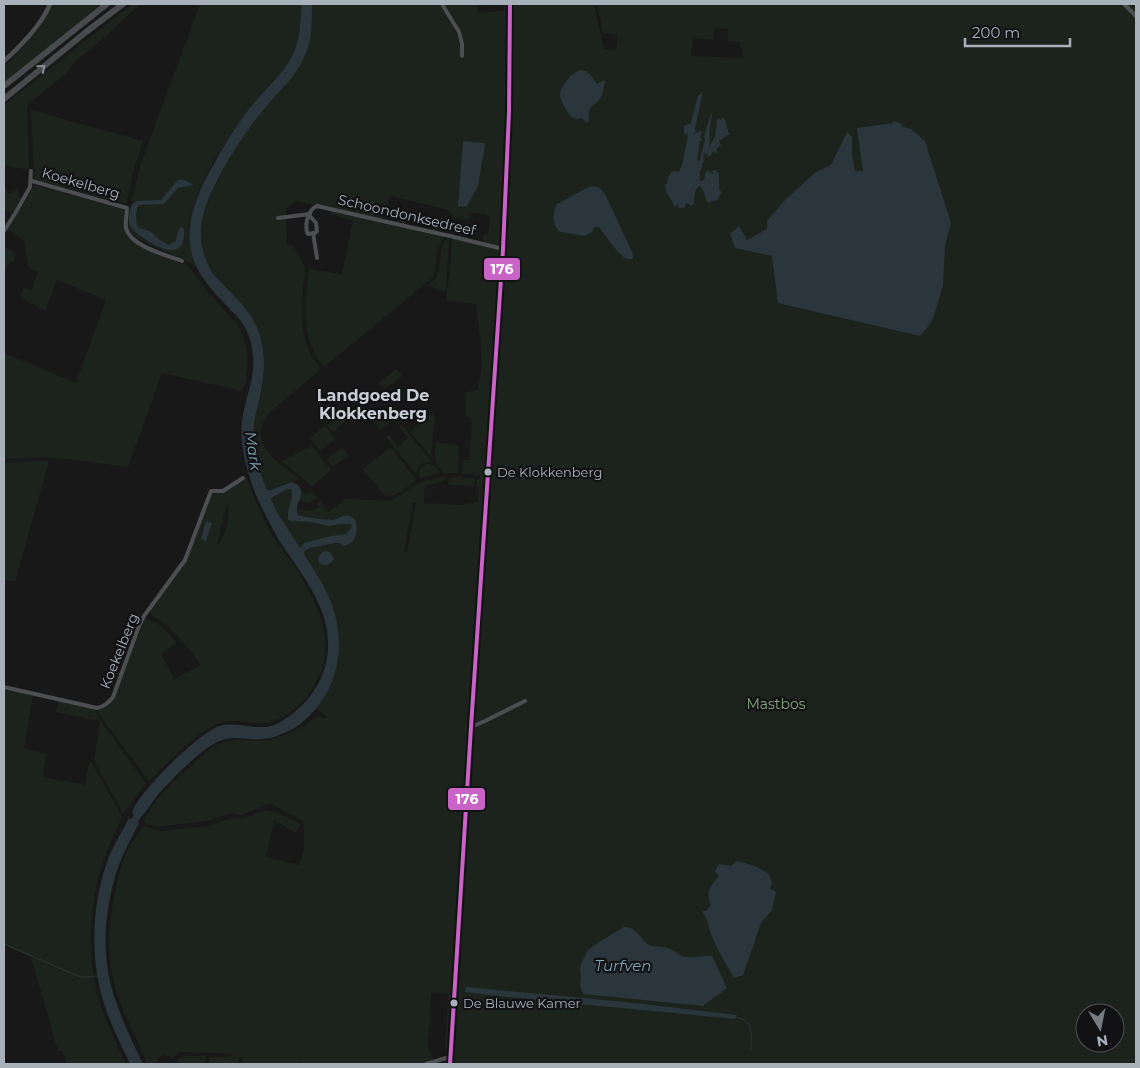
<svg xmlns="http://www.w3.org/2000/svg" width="1140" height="1068" font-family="Montserrat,sans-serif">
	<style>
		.green { fill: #1c231c; fill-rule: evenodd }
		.water { fill: #2a363b; fill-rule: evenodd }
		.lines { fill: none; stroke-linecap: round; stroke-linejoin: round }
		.stream { stroke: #2a363b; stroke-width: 1 }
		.minor { stroke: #4c4e51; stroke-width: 4 }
		.tertiary { stroke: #4c4e51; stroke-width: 4.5 }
		.motorway { stroke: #494a4d; stroke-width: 6 }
		.bus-1-casing { stroke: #121214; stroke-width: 8 }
		.bus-1 { stroke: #c963c6; stroke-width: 4 }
		.oneway { stroke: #878c94 }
		.bus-dot { fill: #a8b0ba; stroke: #121214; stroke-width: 2 }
		.labels { text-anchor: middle; stroke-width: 4.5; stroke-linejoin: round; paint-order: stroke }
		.bus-label { font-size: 13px; fill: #a8b0ba; stroke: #121214; text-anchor: start }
		.street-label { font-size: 14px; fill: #a8b0ba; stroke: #121214 }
		.park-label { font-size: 14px; fill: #81a67e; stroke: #121214 }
		.water-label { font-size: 15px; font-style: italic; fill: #7da4b7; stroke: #121214 }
		.quarter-label { font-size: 16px; font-weight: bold; fill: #caced6; stroke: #121214 }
		.line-badge { stroke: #121214; stroke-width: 2 }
		.badge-label { font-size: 14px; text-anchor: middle; font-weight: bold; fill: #fff }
	</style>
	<rect width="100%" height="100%" fill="#181818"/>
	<g class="green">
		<path d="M51 4H104L4 82V66C24 50 38 26 51 4Z"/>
		<polygon points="132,4 140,4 105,37 74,62 68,72 27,105 29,170 4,165 4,105"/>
		<path d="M200 4H301C301 20 300 37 293 53 285 71 268 85 256 101 231 130 191 190 189 229 189 242 193 258 198 270L191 263C180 257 135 241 130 232 127 227 128 221 129 216V222L170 250 185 239 184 233 179 228 178 234 175 242 169 245 160 240 150 231 139 228C135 221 135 212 139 205L164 204 185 180 161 200 133 202 131 206 140 166Z"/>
		<path d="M312 4H440C450 20 460 35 461 55H464C465 37 456 22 446 6V4H477L478 13 504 11V4H508V12H513L514 4H594L604 49 616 50 618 35 603 33 597 4H1136V1064H454L457 990 452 989 448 1049 447 1050 445 1048 448 994 446 993H432L431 994 430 1021 427 1043 432 1059 431 1061 420 1064H302V1062L294 1064H241L243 1057 239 1058 237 1064H208L210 1057H230L233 1054 183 1052 179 1053 173 1058 165 1055 161 1056 157 1060 156 1064H147C138 1040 125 1018 117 994 106 960 108 922 116 888 119 874 122 860 129 848 133 840 138 833 144 826L159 831 208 826 232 818H244L266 810 275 812H277L300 824 296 833 274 820 266 857 299 865 304 851V822L270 803 242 815 232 813 207 821 157 827 143 822 153 804 169 786 211 748 219 744 236 739 256 741 269 740 288 734 300 727H304L318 715 324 719 327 717 316 708C325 700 328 689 332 677 350 628 330 595 304 554L305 551 311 548 335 543 348 545C355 540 358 532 357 523L341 517C339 518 336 520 333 520 327 521 302 517 297 514L296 509 311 511 319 507 317 503 320 501 328 512 346 499 391 501 418 483 442 477H448L441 482 425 486 424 503 460 505 478 502 479 487 477 486V479H480V475L462 474 463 460H470L469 451 472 426 471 418 468 417 465 413 466 392 477 390C486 367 479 329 476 304L446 301 450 269 452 238 480 242 483 241V236L485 234H488L490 217 484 214 471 213 469 220 453 217V214L449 212V210L390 196 383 219 296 201 286 208 287 245 293 246C296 252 302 259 304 266 306 272 304 282 303 289 301 318 300 346 321 369L271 411C244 443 276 460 299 479L291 483 283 484 272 490 266 488C259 470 252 444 254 425 255 415 259 405 261 395 265 372 267 347 256 324 246 306 229 290 214 275 205 262 200 245 201 228 202 217 207 206 211 195 232 144 269 103 303 60 311 42 312 23 312 4ZM715 28 728 29 727 41 740 42 744 58 691 56 693 38 713 40ZM413 503H416L407 552H404ZM1085 1013H1115V1043H1085Z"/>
		<polygon points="31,110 143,141 135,165 126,204 125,204 34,179"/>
		<polygon points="4,184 8,194 17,190 21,199 12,213 4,209"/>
		<path d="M35 185 123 209C129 221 118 230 134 242L189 267 207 291 237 324 242 334 247 350 248 361 246 381 242 391 162 373 128 467 48 457 4 459V353L76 383 106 300 57 280 45 311 20 297 24 287 32 290 38 272 28 267 24 240 7 230 28 197 33 186Z"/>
		<path d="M330 211 445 236C436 247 436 261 434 275L432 278 324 367C300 339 305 303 309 269L342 274 353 221 332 214Z"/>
		<path d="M449 237 446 291 439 290 428 285C431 283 435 280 437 276 443 263 436 249 449 237Z"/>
		<polygon points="4,246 16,254 13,262 8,264 5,270 4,269"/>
		<polygon points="396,369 402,376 385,389 379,383"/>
		<polygon points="350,407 355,413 333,432 327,425"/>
		<polygon points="389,408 396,417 380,430 373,421"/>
		<polygon points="432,414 435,417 431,456 410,432"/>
		<path d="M401 425 432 462C423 461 417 465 416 474L386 437 389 435 398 447 408 438 400 427Z"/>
		<polygon points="325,426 335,439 320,451 310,438"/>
		<path d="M436 442 459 445 458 473H444C433 462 435 456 436 442Z"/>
		<polygon points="312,446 331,470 312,486 282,461"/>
		<polygon points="342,447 348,455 333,467 327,459"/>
		<path d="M391 447 416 480C407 487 397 497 385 496L363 469Z"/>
		<polygon points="38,461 49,461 15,581 4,580 4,463"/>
		<path d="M428 464 434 465 440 473 420 478C417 471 421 465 428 464Z"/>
		<polygon points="453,477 475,478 474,486 447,485"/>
		<path d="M246 478C254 496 261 515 271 533 279 546 289 557 297 570 315 599 334 635 322 670 320 674 317 679 315 683 308 700 291 715 274 721 260 727 244 720 229 721 202 724 168 763 149 781L99 714 98 710 107 706 111 702 123 674 145 619C159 621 168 633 177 643L161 654 174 678 171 681 201 665C190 650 177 633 161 621 157 618 152 617 149 612L184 564 211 495 221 492ZM228 504C230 515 226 537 218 545L217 544 226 507ZM207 521 212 523 206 541 201 539Z"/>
		<polygon points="287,489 291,489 293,494 292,499 287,514 290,521 311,522 329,526 340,524 351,524 352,527 346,534 331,536 304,544 300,548 277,512 271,499"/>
		<polygon points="312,491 317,498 310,503 299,501 301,492 307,495"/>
		<path d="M4 689 33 695 24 748 46 754 43 777 85 785 89 763H92L122 817C116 831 109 845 104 859 89 901 87 953 98 996 104 1020 116 1042 126 1064H67L63 1051H58L31 957 4 945Z"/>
		<polygon points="58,701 94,709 97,716 146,784 123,813 94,761 100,721 56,712"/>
		<polygon points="187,1056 206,1056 205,1064 176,1064 180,1057"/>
	</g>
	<g class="water">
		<path d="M301 4H312C312 23 312 43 303 60 294 78 278 92 265 108 242 135 204 193 201 228 200 245 205 262 214 275 229 291 247 306 256 325 267 348 265 374 260 397 258 406 255 415 254 424 252 443 259 471 266 488 267 489 268 490 270 490 277 490 293 475 300 488 305 496 293 506 298 515 305 517 325 520 332 520 336 520 339 517 343 516 357 513 359 528 355 537 353 543 349 545 343 546L339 543H335L310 548 305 551 304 554C315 572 328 590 334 611 345 646 338 686 312 713 304 722 295 729 284 733 277 736 270 739 262 739 245 741 235 734 217 742 200 750 162 788 151 804 149 807 147 810 145 813 142 816 140 818 138 822L139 823C133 835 127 846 122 857 105 899 100 950 113 993 121 1018 132 1041 143 1064H130C120 1042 108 1020 102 997 90 954 92 905 107 862 112 847 122 832 129 818L131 819 134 815 132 813C137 793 199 733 219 726 235 722 249 728 264 727 273 727 281 722 288 717 311 701 327 676 328 648 330 606 300 573 279 540 268 521 255 496 249 475 244 459 240 439 242 423 243 409 248 395 251 382 256 361 253 338 241 321 226 304 207 288 197 268 179 230 197 193 216 160 227 140 239 121 254 103 266 88 283 74 292 56 300 40 301 21 301 4ZM287 489H291C295 499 286 509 288 519L290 521 311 522 329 526 340 524H351L352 527 346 534 331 536 304 543 300 548 277 512 271 499C275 495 282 493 287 489Z"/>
		<path d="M580 70C589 70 592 77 597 84L605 80C604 86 603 92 601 97 595 109 587 102 589 121L587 123 582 118C580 119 576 119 574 118 568 116 560 100 560 94 561 86 572 72 580 70Z"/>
		<path d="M701 91 702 96 695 129 696 131 694 134V135L696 132 699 133 700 131H702L700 137 703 140 700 141 697 161H699L700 160 705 139 704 137 711 113 712 114 709 134 710 139 709 148 714 138H715L717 120 719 118 721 120 722 119V118L724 119 727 125 726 128 728 129V133L729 132 730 134 720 140 719 142 721 145 719 146 718 148 716 149 717 152 716 153 713 151 710 156H708L709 150 707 155H706L705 153H703L704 160 700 172V181H702L704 180 706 172 708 171 710 173 713 174 714 173 711 171 715 170 719 174V189L722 193 718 197 719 199 717 200 712 201 709 203 707 202C705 197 704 190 700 186 694 188 694 198 694 204L691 206 689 204 686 203 685 208H681L678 207V204L675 207 674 206C672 198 665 194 665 185L667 184 668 177 671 172 675 171 679 172 683 162 688 135V133L686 135 684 133V126L691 123 698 95H700Z"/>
		<polygon points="893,121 900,123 903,127 911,129 925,141 951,223 945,245 943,286 933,319 927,328 920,336 778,303 772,256 735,248 730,234 739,226 747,240 767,229 767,221 786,199 816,172 831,165 847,132 852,137 852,155 855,171 863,171 857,128 893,123"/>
		<polygon points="463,141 484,143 485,145 478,186 467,206 458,207"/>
		<path d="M178 180H185L194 185 178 188 164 204 139 205C135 212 135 221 139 228L150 231 160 240 169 245 175 242 180 227 183 228C186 238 183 251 170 250 160 250 134 234 130 225 128 220 129 215 130 210 131 205 132 203 137 201L161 200Z"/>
		<path d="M591 186C599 186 602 189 606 196L633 254V258C632 258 631 259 629 259 621 260 605 234 599 227H594L592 232 585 236 561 232C552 227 552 213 557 204Z"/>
		<polygon points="206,521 212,523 206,541 201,539"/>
		<path d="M326 551 330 552 334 559C330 565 326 567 319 563 317 557 320 552 326 551Z"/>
		<path d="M737 861 745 863 757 867 769 874 772 884 770 888 776 892 772 910 761 923 743 975 734 978C726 964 717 949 711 934 708 924 708 920 702 911H706L711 905C706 890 709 888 719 876L715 871 719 864 731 866Z"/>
		<path d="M624 927C638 926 641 943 652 946 657 947 662 946 667 948 675 950 680 957 688 957 697 958 704 955 712 956L727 988 703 1006 583 994 580 985 581 978 580 970 581 964 588 950 599 942Z"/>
		<polygon points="466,987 626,1002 737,1015 735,1019 497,996 465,992"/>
	</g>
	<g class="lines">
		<g class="stream">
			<polyline points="4,944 78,976 84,977 99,976"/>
			<path d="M736 1017C755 1022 751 1032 751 1049"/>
		</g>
		<g class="minor">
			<polyline points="442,4 459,32 462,44 462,56"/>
			<polyline points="1124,4 1136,16"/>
			<path d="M32 181 127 208C127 215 125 221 126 228 130 246 166 255 182 261"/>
			<path d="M309 215 316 223 317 231 315 233 308 234 307 232C305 223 308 210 317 206L405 226 450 236 503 249"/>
			<polyline points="278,218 310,214"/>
			<polyline points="4,231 16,212 30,187 31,171"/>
			<polyline points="313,233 317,258"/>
			<path d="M4 687 97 708C105 706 108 703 113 697L139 626 144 616 185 560 211 491H223L243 478"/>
			<polyline points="471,727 485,721 525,701"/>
			<polyline points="426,1064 446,1058 450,1058"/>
		</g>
		<g class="tertiary">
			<path d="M4 61C20 47 42 24 50 4"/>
			<polyline points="450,1064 471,727 477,648 503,249 509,112 510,4"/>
		</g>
		<g class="motorway">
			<polyline points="4,86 107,4"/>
			<polyline points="4,99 86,32 123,4"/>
		</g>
		<g class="bus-1-casing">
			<polyline id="bus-1" points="450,1064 471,727 503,249 509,112 510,4"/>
		</g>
		<use href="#bus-1" class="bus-1"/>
	</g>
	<defs><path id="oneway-chevron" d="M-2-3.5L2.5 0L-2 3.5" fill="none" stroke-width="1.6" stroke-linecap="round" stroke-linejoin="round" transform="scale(1.25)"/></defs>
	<use class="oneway" href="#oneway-chevron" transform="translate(42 68) rotate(-39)"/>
	<g class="bus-dot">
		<circle cx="488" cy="472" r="4.5"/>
		<circle cx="454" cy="1003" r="4.5"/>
	</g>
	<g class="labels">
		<g class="bus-label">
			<text x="497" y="477">De Klokkenberg</text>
			<text x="463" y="1008">De Blauwe Kamer</text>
		</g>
		<g class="street-label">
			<text transform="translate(81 183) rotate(16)" y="5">Koekelberg</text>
			<text transform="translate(407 215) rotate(13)" y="5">Schoondonksedreef</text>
			<text transform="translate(119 651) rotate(-68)" y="5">Koekelberg</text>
		</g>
		<g class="park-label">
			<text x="776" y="709">Mastbos</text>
		</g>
		<g class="water-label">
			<text transform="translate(253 451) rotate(82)" y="5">Mark</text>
			<text x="623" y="971">Turfven</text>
		</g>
		<g class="quarter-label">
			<text x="373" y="401">Landgoed De<tspan x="373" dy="18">Klokkenberg</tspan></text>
		</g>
	</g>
	<g class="line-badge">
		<rect x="483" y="257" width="38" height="24" rx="5" fill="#c963c6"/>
		<rect x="447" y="787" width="39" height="24" rx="5" fill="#c963c6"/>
	</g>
	<g class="badge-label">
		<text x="502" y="274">176</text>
		<text x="467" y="804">176</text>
	</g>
	<rect width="1140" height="1068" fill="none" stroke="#a8b0ba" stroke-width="10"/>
	<g transform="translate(1100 1028) rotate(170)"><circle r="24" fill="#121214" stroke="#4e5156"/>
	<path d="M0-4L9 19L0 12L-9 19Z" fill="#767b81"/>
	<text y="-8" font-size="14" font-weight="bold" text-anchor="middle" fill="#a8b0ba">N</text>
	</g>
	<path d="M965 38v8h105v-8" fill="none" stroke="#a8b0ba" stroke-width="2.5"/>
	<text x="972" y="38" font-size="15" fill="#a8b0ba" stroke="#121214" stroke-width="4" paint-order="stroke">200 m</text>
</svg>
